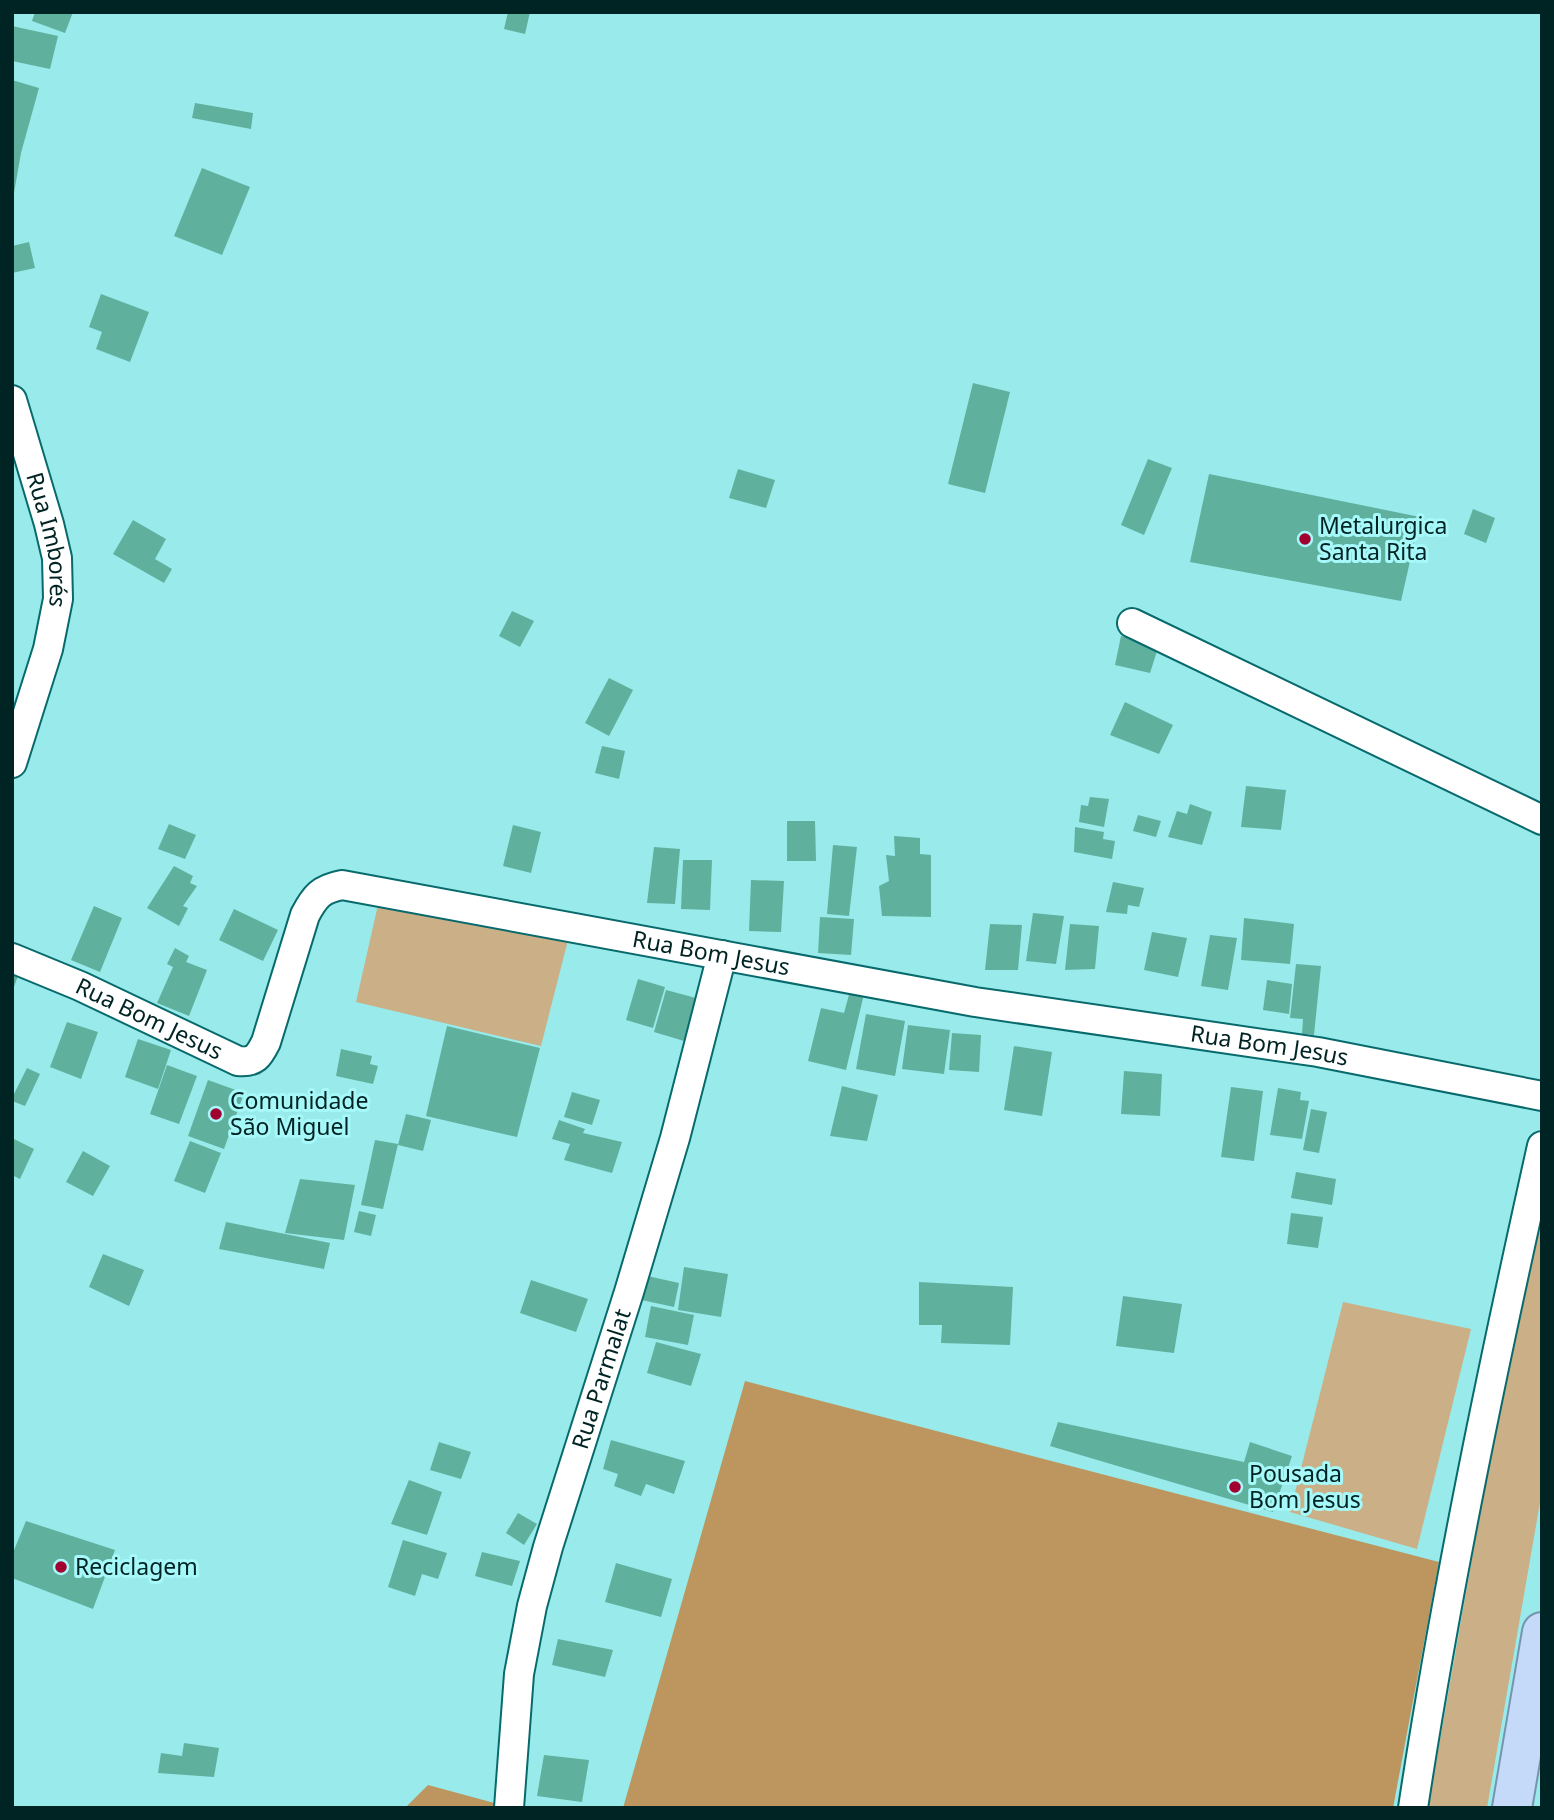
<svg xmlns="http://www.w3.org/2000/svg" width="1554" height="1820" font-family="'Noto Sans',sans-serif">
	<style>
		.green { fill: #caaf87 }
		.forest { fill: #bc965e }
		.building { fill: #5fb19e }
		.lines { fill: none; stroke-linecap: round; stroke-linejoin: round }
		.minor-casing { stroke: #086a6c; stroke-width: 32 }
		.trunk-casing { stroke: #7694ad; stroke-width: 42 }
		.minor { stroke: #fff; stroke-width: 28 }
		.trunk { stroke: #c4daf8; stroke-width: 38 }
		.poi-dot { fill: #a20130; stroke: #a6f8f9; stroke-width: 2.5 }
		.labels { text-anchor: middle; stroke-width: 6; stroke-linejoin: round; paint-order: stroke }
		.poi-label { font-size: 23px; fill: #002323; stroke: #a6f8f9; text-anchor: start }
		.street-label { font-size: 23px; fill: #002323; stroke: #a6f8f9 }
	</style>
	<rect width="100%" height="100%" fill="#99ebeb"/>
	<g class="green">
		<polygon points="380,896 568,940 541,1046 356,1002"/>
		<polygon points="1542,1212 1542,1491 1487,1808 1428,1808 1510,1343 1525,1275"/>
		<polygon points="1343,1302 1471,1329 1417,1549 1290,1512"/>
	</g>
	<g class="forest">
		<polygon points="745,1381 1439,1562 1393,1808 623,1808"/>
		<polygon points="428,1785 498,1804 498,1808 405,1808"/>
	</g>
	<g class="building">
		<polygon points="35,12 73,12 65,33 32,21"/>
		<polygon points="508,12 530,12 525,34 504,29"/>
		<polygon points="12,26 58,36 50,69 12,61"/>
		<polygon points="12,80 39,88 21,153 14,193 12,193"/>
		<polygon points="195,103 253,113 251,129 192,118"/>
		<polygon points="202,168 250,187 222,255 174,236"/>
		<polygon points="29,242 35,268 12,273 12,246"/>
		<polygon points="101,294 149,312 130,362 96,349 102,332 89,327"/>
		<polygon points="973,383 1010,392 985,493 948,484"/>
		<polygon points="1148,459 1172,468 1144,535 1121,525"/>
		<polygon points="738,469 775,480 766,508 729,498"/>
		<polygon points="1209,474 1420,517 1401,601 1190,562"/>
		<polygon points="1473,509 1495,518 1486,543 1464,534"/>
		<polygon points="133,520 166,539 155,559 172,569 164,583 113,554"/>
		<polygon points="512,611 534,621 520,647 499,636"/>
		<polygon points="1121,636 1143,642 1158,648 1150,673 1115,665"/>
		<polygon points="609,678 633,690 609,736 585,723"/>
		<polygon points="1125,702 1173,725 1159,754 1110,735"/>
		<polygon points="602,746 625,751 619,779 595,773"/>
		<polygon points="1246,786 1286,790 1281,830 1241,827"/>
		<polygon points="1090,797 1109,799 1104,827 1079,822 1081,805 1088,806"/>
		<polygon points="1190,804 1212,812 1202,845 1168,837 1177,811 1187,814"/>
		<polygon points="1138,815 1161,821 1156,837 1133,831"/>
		<polygon points="787,821 815,821 816,861 787,861"/>
		<polygon points="169,824 196,835 185,859 158,849"/>
		<polygon points="513,825 541,832 531,873 503,866"/>
		<polygon points="1075,827 1104,832 1103,839 1115,841 1112,859 1074,852"/>
		<polygon points="894,836 920,838 920,854 931,855 931,917 882,916 879,886 889,881 886,855 895,856"/>
		<polygon points="833,845 857,847 849,916 827,914"/>
		<polygon points="654,847 680,849 675,904 647,903"/>
		<polygon points="683,860 712,860 710,910 681,909"/>
		<polygon points="174,866 193,876 190,883 197,886 183,906 188,908 179,926 147,908"/>
		<polygon points="751,880 784,881 781,932 749,931"/>
		<polygon points="1113,882 1144,888 1139,907 1128,905 1127,914 1106,912"/>
		<polygon points="94,906 122,918 100,972 71,960"/>
		<polygon points="234,909 278,930 263,961 219,940"/>
		<polygon points="1033,913 1064,916 1056,964 1026,961"/>
		<polygon points="820,917 854,919 851,955 818,953"/>
		<polygon points="1244,918 1294,924 1290,964 1241,960"/>
		<polygon points="990,924 1022,925 1018,970 985,970"/>
		<polygon points="1070,924 1099,926 1095,969 1065,970"/>
		<polygon points="1152,932 1187,938 1178,977 1144,970"/>
		<polygon points="1210,935 1237,938 1228,990 1201,986"/>
		<polygon points="175,948 189,956 186,962 207,970 189,1016 157,1003 173,967 167,964"/>
		<polygon points="1296,964 1321,966 1314,1035 1302,1034 1303,1019 1290,1018"/>
		<polygon points="12,965 21,968 12,992"/>
		<polygon points="638,979 665,987 653,1028 626,1020"/>
		<polygon points="1267,980 1292,984 1289,1014 1263,1010"/>
		<polygon points="666,990 696,998 684,1041 654,1032"/>
		<polygon points="850,991 864,994 846,1070 808,1061 821,1008 844,1013"/>
		<polygon points="866,1014 905,1021 895,1076 856,1069"/>
		<polygon points="67,1022 98,1032 81,1079 50,1067"/>
		<polygon points="908,1025 950,1030 944,1074 902,1069"/>
		<polygon points="447,1026 540,1048 517,1137 426,1116"/>
		<polygon points="952,1033 981,1035 979,1072 949,1070"/>
		<polygon points="138,1039 171,1050 158,1089 125,1077"/>
		<polygon points="1014,1046 1052,1052 1042,1116 1004,1110"/>
		<polygon points="341,1049 372,1056 370,1064 378,1066 373,1084 336,1076"/>
		<polygon points="167,1065 197,1076 179,1124 150,1114"/>
		<polygon points="27,1068 40,1074 25,1106 12,1101 12,1098"/>
		<polygon points="1124,1071 1162,1074 1160,1116 1121,1114"/>
		<polygon points="208,1080 244,1093 224,1149 188,1136"/>
		<polygon points="842,1086 878,1095 867,1141 830,1136"/>
		<polygon points="1231,1087 1263,1091 1254,1161 1221,1157"/>
		<polygon points="1278,1088 1301,1092 1300,1100 1309,1101 1302,1139 1270,1135"/>
		<polygon points="572,1092 600,1100 592,1125 564,1117"/>
		<polygon points="1311,1109 1327,1112 1319,1153 1303,1150"/>
		<polygon points="406,1114 431,1120 423,1151 398,1145"/>
		<polygon points="559,1120 585,1129 583,1133 622,1142 612,1173 564,1160 570,1144 552,1139"/>
		<polygon points="12,1138 34,1149 20,1179 12,1175"/>
		<polygon points="375,1140 398,1144 383,1209 361,1205"/>
		<polygon points="190,1141 221,1153 205,1193 174,1181"/>
		<polygon points="83,1151 110,1166 93,1196 66,1182"/>
		<polygon points="1296,1172 1336,1179 1332,1205 1291,1198"/>
		<polygon points="300,1179 355,1185 344,1240 285,1233"/>
		<polygon points="359,1211 376,1215 371,1236 354,1232"/>
		<polygon points="1291,1213 1323,1217 1318,1248 1287,1244"/>
		<polygon points="226,1222 330,1243 324,1269 219,1249"/>
		<polygon points="103,1254 144,1270 129,1306 89,1287"/>
		<polygon points="684,1267 728,1274 721,1317 678,1310"/>
		<polygon points="643,1275 679,1283 674,1307 637,1299"/>
		<polygon points="531,1280 588,1299 576,1332 520,1313"/>
		<polygon points="919,1282 1013,1287 1010,1345 941,1343 942,1325 919,1325"/>
		<polygon points="1123,1296 1182,1304 1174,1353 1116,1346"/>
		<polygon points="651,1306 694,1315 688,1345 645,1337"/>
		<polygon points="656,1342 701,1354 691,1386 647,1373"/>
		<polygon points="1058,1422 1244,1462 1250,1442 1292,1456 1273,1512 1050,1446"/>
		<polygon points="611,1440 685,1461 674,1494 646,1484 641,1496 614,1486 618,1474 603,1469"/>
		<polygon points="439,1442 471,1452 461,1479 430,1470"/>
		<polygon points="409,1480 442,1492 427,1535 391,1524"/>
		<polygon points="518,1513 537,1524 524,1545 506,1533"/>
		<polygon points="26,1521 115,1550 93,1609 12,1578 12,1555"/>
		<polygon points="403,1540 447,1553 438,1579 422,1574 415,1596 388,1587"/>
		<polygon points="482,1552 520,1561 512,1586 475,1576"/>
		<polygon points="616,1563 672,1579 661,1617 605,1602"/>
		<polygon points="558,1639 613,1650 605,1677 552,1665"/>
		<polygon points="184,1743 219,1748 214,1777 158,1773 161,1753 182,1756"/>
		<polygon points="544,1755 589,1760 582,1802 537,1796"/>
	</g>
	<g class="lines">
		<g class="minor-casing">
			<g id="minor">
				<path id="s1" d="M12 400 49 524 57 558 58 599 48 649 12 763"/>
				<polyline points="1132,623 1542,820"/>
				<path id="s2" d="M12 958 80 986 238 1061C255 1063 259 1056 266 1042L305 915C315 896 321 889 342 885L975 1002 1318 1052 1542 1096"/>
				<path id="s3" d="M509 1808 519 1674 532 1606 548 1547 629 1292 675 1138 722 955"/>
				<path d="M1413 1808C1447 1585 1493 1366 1542 1146"/>
			</g>
		</g>
		<g class="trunk-casing">
			<polyline id="trunk" points="1512,1808 1542,1632"/>
		</g>
		<use href="#minor" class="minor"/>
		<use href="#trunk" class="trunk"/>
	</g>
	<g class="poi-dot">
		<circle cx="1305" cy="539" r="7"/>
		<circle cx="216" cy="1114" r="7"/>
		<circle cx="1235" cy="1487" r="7"/>
		<circle cx="61" cy="1567" r="7"/>
	</g>
	<g class="labels">
		<g class="poi-label">
			<text x="1319" y="534">Metalurgica<tspan x="1319" dy="26">Santa Rita</tspan></text>
			<text x="230" y="1109">Comunidade<tspan x="230" dy="26">São Miguel</tspan></text>
			<text x="1249" y="1482">Pousada<tspan x="1249" dy="26">Bom Jesus</tspan></text>
			<text x="75" y="1575">Reciclagem</text>
		</g>
		<g class="street-label">
			<text dy="8" stroke="none"><textPath href="#s1" startOffset="145">Rua Imborés</textPath></text>
			<text dy="8" stroke="none"><textPath href="#s2" startOffset="844">Rua Bom Jesus</textPath></text>
			<text dy="8" stroke="none"><textPath href="#s2" startOffset="150">Rua Bom Jesus</textPath></text>
			<text dy="8" stroke="none"><textPath href="#s2" startOffset="1410">Rua Bom Jesus</textPath></text>
			<text dy="8" stroke="none"><textPath href="#s3" startOffset="441">Rua Parmalat</textPath></text>
		</g>
	</g>
	<rect width="1554" height="1820" fill="none" stroke="#002323" stroke-width="28"/>
</svg>
